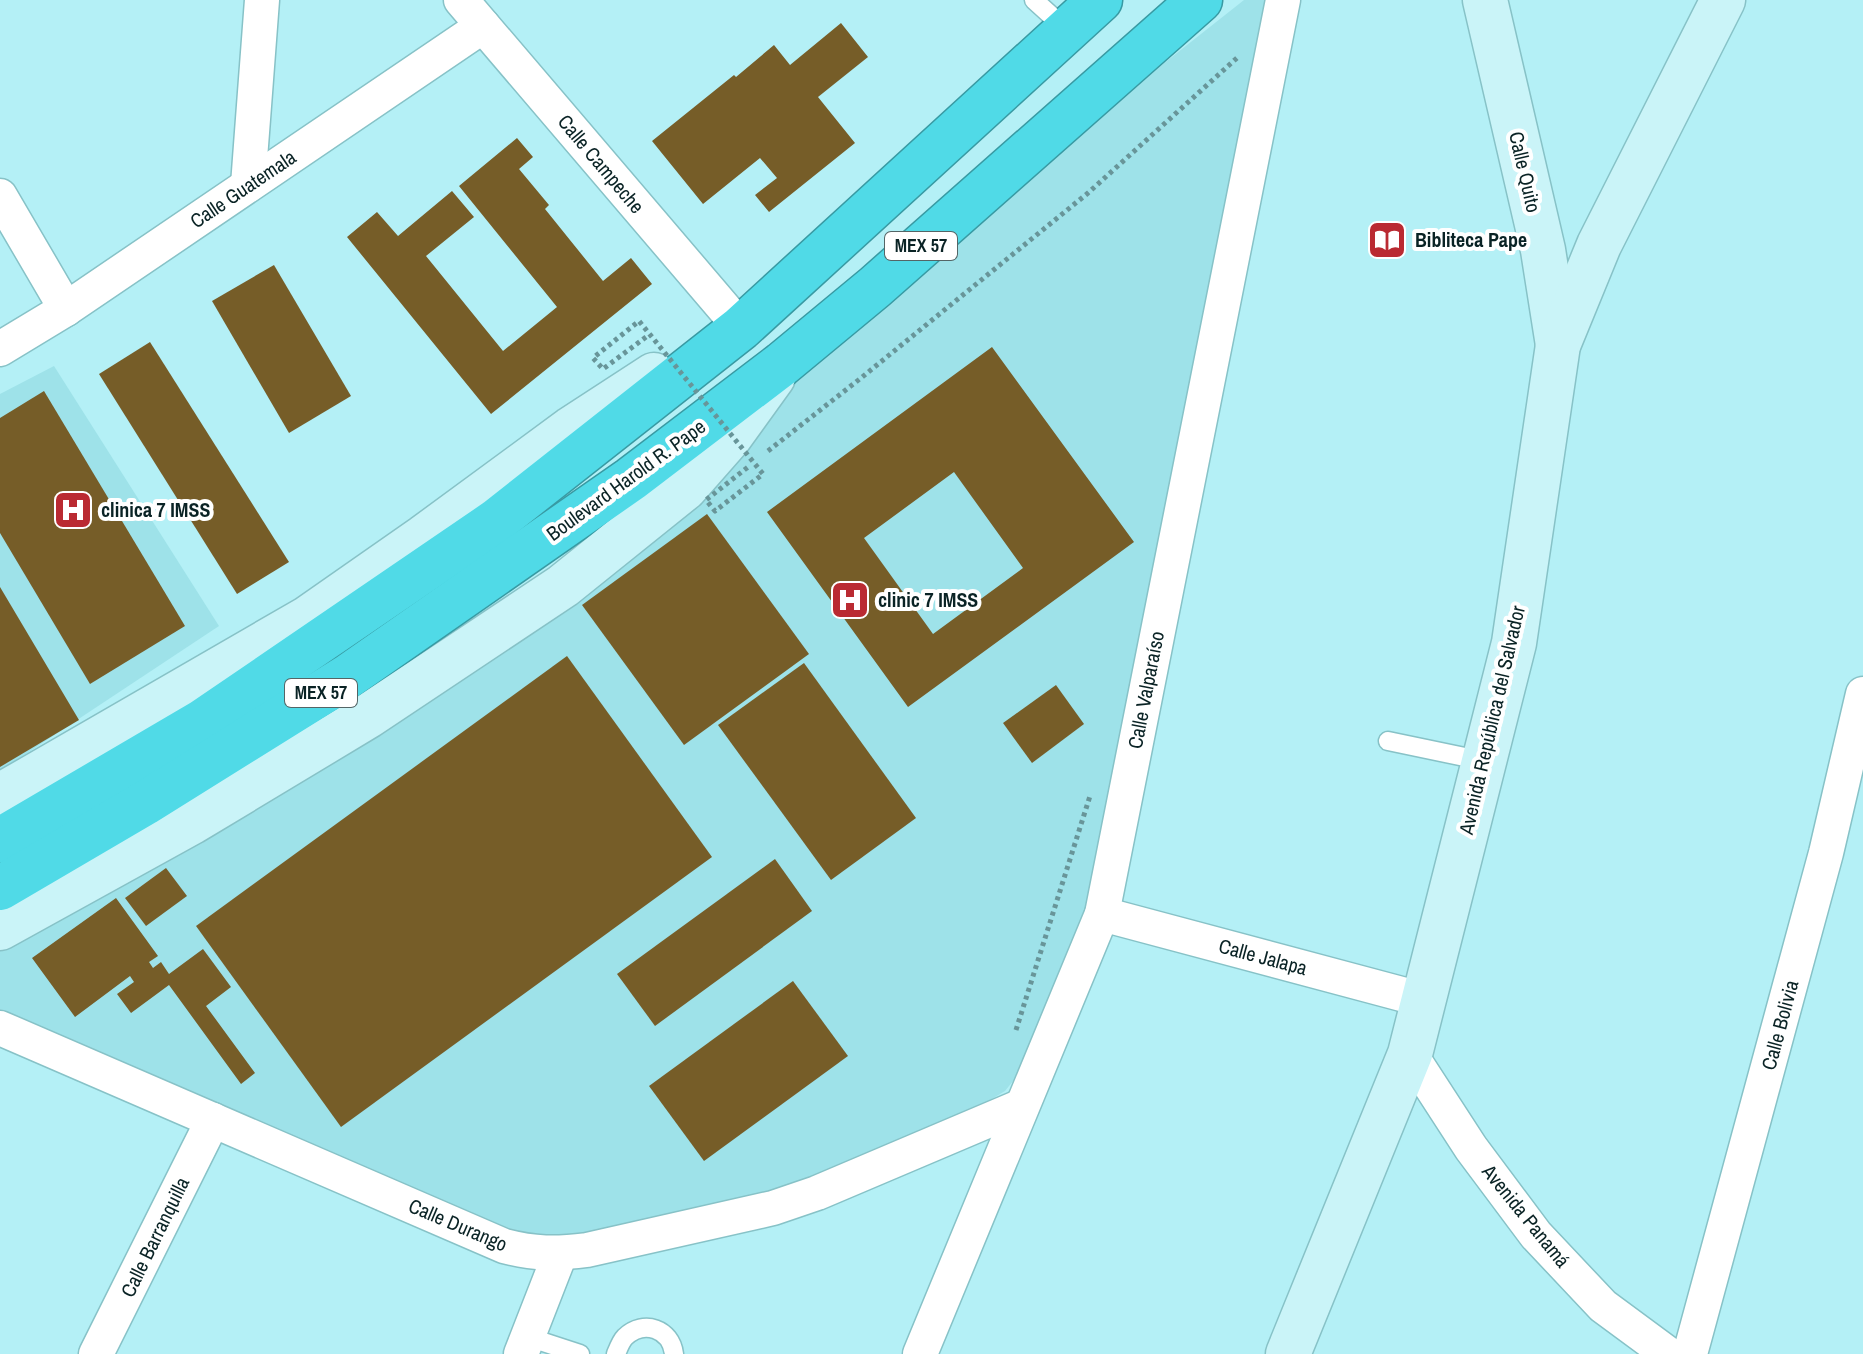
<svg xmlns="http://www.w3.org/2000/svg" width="1863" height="1354" font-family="'Archivo Narrow',sans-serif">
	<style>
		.built { fill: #9ee2e9 }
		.building { fill: #765d28; fill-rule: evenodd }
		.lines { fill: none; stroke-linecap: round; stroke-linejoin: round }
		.lane-casing { stroke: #87c2c7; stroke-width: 21 }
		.street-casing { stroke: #87c2c7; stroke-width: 37 }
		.secondary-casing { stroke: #87c2c7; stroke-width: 47 }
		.highway-casing { stroke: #389aa3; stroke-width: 47 }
		.path { stroke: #689599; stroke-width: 5; stroke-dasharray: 4 4; stroke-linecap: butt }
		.lane { stroke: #fff; stroke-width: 18 }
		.street { stroke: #fff; stroke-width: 34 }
		.secondary { stroke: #caf4f8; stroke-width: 44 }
		.highway { stroke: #50dae7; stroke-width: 44 }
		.path-bridge { stroke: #689599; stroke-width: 5; stroke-dasharray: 4 4; stroke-linecap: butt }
		.labels { text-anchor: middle; stroke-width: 8; stroke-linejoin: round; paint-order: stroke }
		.shield { fill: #fff; stroke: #546566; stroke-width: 2 }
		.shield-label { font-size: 18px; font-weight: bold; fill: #0a2325 }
		.street-label { font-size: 20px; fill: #0a2325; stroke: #fff }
		.poi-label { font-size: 20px; font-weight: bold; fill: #0a2325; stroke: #fff; text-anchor: start }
	</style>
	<rect width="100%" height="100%" fill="#b4f0f6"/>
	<g class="built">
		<polygon points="1244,0 1272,0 1088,914 1036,1052 1005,1091 965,1115 830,1170 745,1200 609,1234 526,1242 0,1014 0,926 396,697 805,370 1014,194 1163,64"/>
		<polygon points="54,366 219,626 0,771 0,394"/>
	</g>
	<g class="building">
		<polygon points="841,23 868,57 818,97 855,143 769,212 755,195 777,178 760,158 703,204 652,141 734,75 736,77 774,45 790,65"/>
		<polygon points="517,138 533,157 519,169 549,205 545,209 603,281 631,258 652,284 491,414 347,237 377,212 398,236 452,191 474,217 426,256 503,351 557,307 459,186"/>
		<polygon points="274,265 351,396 289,433 212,301"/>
		<polygon points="150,342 289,562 237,594 99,374"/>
		<path d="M992 347 1134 542 908 707 767 512ZM954 472 1023 568 933 634 864 538Z"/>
		<polygon points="44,391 185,626 90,684 0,533 0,418"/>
		<polygon points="707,514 809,654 684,745 582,605"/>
		<polygon points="0,587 79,720 0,767"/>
		<polygon points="567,656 712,857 341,1127 196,926"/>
		<polygon points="804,663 916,818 831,880 718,725"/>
		<polygon points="1056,685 1084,724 1032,763 1003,723"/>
		<polygon points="775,859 812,911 655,1026 617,974"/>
		<polygon points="166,868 187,896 146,926 125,898"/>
		<polygon points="116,898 158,956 149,962 153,968 161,962 169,974 203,949 231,987 206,1006 255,1073 241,1084 169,985 131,1013 117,994 134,982 130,976 75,1017 32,958"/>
		<polygon points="793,981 848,1056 704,1161 649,1086"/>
	</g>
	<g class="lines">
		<g class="lane-casing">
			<g id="lane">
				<polyline points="1034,0 1067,30"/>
				<polyline points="1388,741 1484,761"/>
				<polyline points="528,1337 580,1354"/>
				<path d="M616 1354C618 1349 621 1341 625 1337 644 1319 671 1329 674 1354"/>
			</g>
		</g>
		<g class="street-casing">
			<g id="street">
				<polyline points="461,0 741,328"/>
				<polyline points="248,185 262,0"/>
				<polyline points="0,196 66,309"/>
				<polyline points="0,349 66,309 483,26"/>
				<polyline points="1102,914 1424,1000"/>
				<path d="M0 1028 504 1246C535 1254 556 1254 587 1250L773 1208 817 1193 1022 1106"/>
				<polyline points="1410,1054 1471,1148 1536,1235 1603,1306 1668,1354"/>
				<polyline points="96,1354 213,1120"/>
				<polyline points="521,1354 560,1254"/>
				<polyline points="920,1354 1102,914 1283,0"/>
				<polyline points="1690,1354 1826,853 1863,694"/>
			</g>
		</g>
		<g class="secondary-casing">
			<g id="secondary">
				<polyline points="1485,0 1543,250 1558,345"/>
				<polyline points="0,796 308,618 424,537 571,429 654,375"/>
				<polyline points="0,928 192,822 368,716 563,586 685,488 729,438 773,377"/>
				<polyline points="1288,1354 1410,1054 1514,643 1558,345 1599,245 1723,0"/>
			</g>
		</g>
		<g class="highway-casing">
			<g id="highway">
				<polyline points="0,840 203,721 496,521 741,328 1100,0"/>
				<polyline points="0,888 145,803 347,677 631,479 782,364 875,287 1200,0"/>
			</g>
		</g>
		<g class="path">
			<polyline points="768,451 861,378 1088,193 1238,57"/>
			<polyline points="1016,1030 1090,796"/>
		</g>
		<use href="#lane" class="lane"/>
		<use href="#street" class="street"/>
		<use href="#secondary" class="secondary"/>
		<use href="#highway" class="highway"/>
		<polyline class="path-bridge" points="646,337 603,369 593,358 639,321 763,474 715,511 706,500 748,467"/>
	</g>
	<defs>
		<g id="library-square" transform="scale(2)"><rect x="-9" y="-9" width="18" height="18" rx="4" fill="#ba2a32" stroke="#fff"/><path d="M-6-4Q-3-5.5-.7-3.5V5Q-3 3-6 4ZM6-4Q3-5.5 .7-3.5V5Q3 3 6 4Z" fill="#fff"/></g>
		<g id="hospital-square" transform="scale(2)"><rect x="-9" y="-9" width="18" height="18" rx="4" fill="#ba2a32" stroke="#fff"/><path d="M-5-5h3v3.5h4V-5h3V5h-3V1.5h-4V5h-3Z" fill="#fff"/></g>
	</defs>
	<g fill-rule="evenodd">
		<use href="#library-square" x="1387" y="240"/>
		<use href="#hospital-square" x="73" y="510"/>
		<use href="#hospital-square" x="850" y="600"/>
	</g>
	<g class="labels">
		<g class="shield">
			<rect x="885" y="232" width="72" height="28" rx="6"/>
			<rect x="285" y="679" width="72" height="28" rx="6"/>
		</g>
		<g class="shield-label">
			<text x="921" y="252">MEX 57</text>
			<text x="321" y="699">MEX 57</text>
		</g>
		<g class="street-label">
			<text transform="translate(601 164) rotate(50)" y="7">Calle Campeche</text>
			<text transform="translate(1525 172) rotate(77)" y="7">Calle Quito</text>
			<text transform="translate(243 189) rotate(-34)" y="7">Calle Guatemala</text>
			<text transform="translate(626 480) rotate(-36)" y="7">Boulevard Harold R. Pape</text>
			<text transform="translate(1146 690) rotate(-79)" y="7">Calle Valparaíso</text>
			<text transform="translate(1492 720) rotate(-77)" y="7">Avenida República del Salvador</text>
			<text transform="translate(1263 957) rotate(15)" y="7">Calle Jalapa</text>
			<text transform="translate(1780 1025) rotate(-75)" y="7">Calle Bolivia</text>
			<text transform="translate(1526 1216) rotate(51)" y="7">Avenida Panamá</text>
			<text transform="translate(458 1225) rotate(23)" y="7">Calle Durango</text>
			<text transform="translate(155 1237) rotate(-64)" y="7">Calle Barranquilla</text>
		</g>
		<g class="poi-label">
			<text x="1415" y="247">Bibliteca Pape</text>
			<text x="101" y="517">clinica 7 IMSS</text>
			<text x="878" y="607">clinic 7 IMSS</text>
		</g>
	</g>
</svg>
